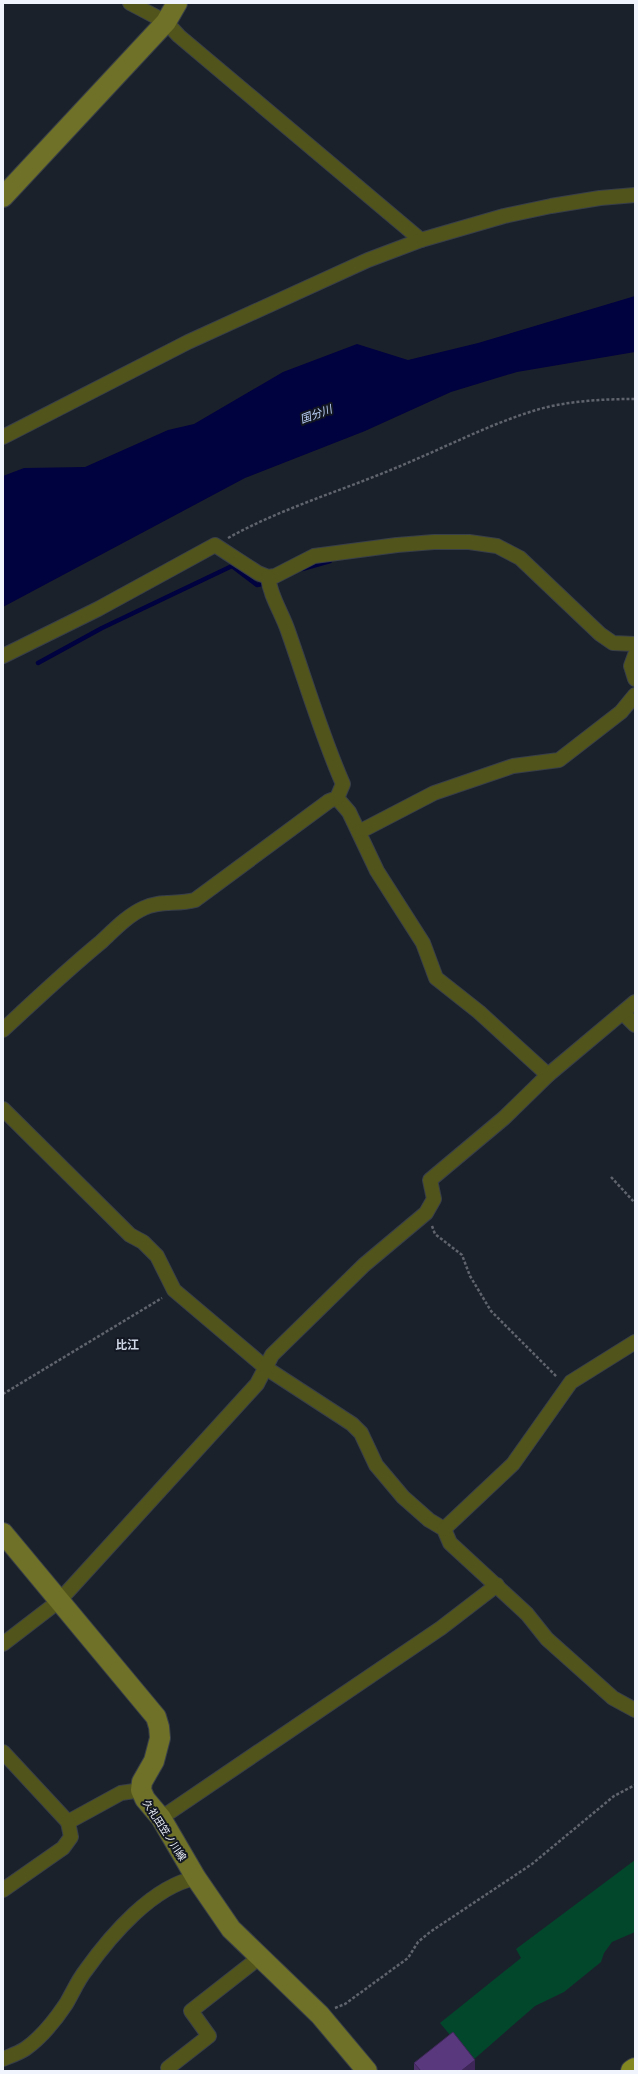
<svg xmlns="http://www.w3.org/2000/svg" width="638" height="2074" font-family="'Golos Text','Noto Sans JP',sans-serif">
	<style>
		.green { fill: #02472c }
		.water { fill: #00013f }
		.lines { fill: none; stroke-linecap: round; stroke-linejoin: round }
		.stream { stroke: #00013f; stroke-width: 4.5 }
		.street-casing { stroke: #393f48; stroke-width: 16 }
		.secondary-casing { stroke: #393f48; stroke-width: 22 }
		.primary-casing { stroke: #393f48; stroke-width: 24 }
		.path { stroke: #5f646d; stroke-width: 2.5; stroke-dasharray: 3 2; stroke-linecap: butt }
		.street { stroke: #52551b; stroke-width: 14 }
		.secondary { stroke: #6e7127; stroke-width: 20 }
		.primary { stroke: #838722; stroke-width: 22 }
		.wall { fill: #4d306c }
		.shaded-wall { fill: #3e2758 }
		.building { fill: #59387d; stroke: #3e2758 }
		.labels { text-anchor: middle; stroke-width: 4; stroke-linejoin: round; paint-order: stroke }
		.street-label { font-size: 10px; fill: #f0f4fc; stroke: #121722 }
		.water-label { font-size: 11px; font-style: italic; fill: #bfd4fb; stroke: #121722 }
		.quarter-label { font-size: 12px; font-weight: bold; fill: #cfd6e5; stroke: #121722 }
	</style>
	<rect width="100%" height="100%" fill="#1b212b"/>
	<polygon class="green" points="635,1860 635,1932 612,1942 604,1953 601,1962 564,1992 535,2006 472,2061 440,2023 521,1958 516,1949"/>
	<polygon class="water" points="635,296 635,352 517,372 451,392 365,431 245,478 3,607 3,476 24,468 85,467 168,430 194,424 283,372 357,344 408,360 478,343"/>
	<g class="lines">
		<g class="stream">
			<polyline points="302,569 330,561"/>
			<polyline points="38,663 102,628 232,566 257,585 268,583"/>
		</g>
		<g class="street-casing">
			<g id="street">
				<polyline points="130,3 166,22 179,36 421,240"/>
				<polyline points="3,437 188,342 368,260 421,240 504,216 551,206 600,198 635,195"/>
				<polyline points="635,655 631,666 635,679"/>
				<polyline points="3,656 98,609 215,545 258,573 268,577 275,576 314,556 397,545 434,542 469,542 497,546 520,558 600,634 613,643 635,644"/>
				<polyline points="337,798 349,812 377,871 423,943 436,978 479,1012 548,1075"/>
				<polyline points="359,832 434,793 513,766 559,760 621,712 635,695"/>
				<polyline points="623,1013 635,1025"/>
				<path d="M3 1030C35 1000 67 970 101 942 114 930 128 915 144 908 159 900 178 905 195 900L329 801 337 798 343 784C321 734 306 682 288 631 282 613 270 596 268 577"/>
				<polyline points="3,1109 130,1235 143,1242 157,1256 174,1290 266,1368 352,1424 361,1433 376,1465 403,1497 429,1520 444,1529 450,1543 527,1614 547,1639 613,1698 635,1710"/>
				<polyline points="444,1529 513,1464 571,1382 635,1342"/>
				<polyline points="3,1644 59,1601 257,1384 272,1355 364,1265 426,1213 434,1199 430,1180 504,1118 548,1075 635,1002"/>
				<polyline points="3,1752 68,1822 121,1793 141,1790"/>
				<polyline points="161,1818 441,1628 497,1585"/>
				<polyline points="3,1890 63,1848 71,1837 68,1822"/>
				<path d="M3 2059C10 2056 19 2053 25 2049 41 2038 56 2019 66 2004 73 1992 78 1980 86 1970 111 1935 153 1886 196 1878"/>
				<polyline points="168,2068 209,2036 191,2011 260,1957"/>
			</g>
		</g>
		<g class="secondary-casing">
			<g id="secondary">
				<polyline points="3,197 166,22 177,3"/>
				<polyline points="3,1533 156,1717 159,1727 160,1738 154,1761 142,1782 141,1790 145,1799 161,1818 196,1878 231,1929 320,2015 367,2071"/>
			</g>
		</g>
		<g class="primary-casing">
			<polyline id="primary" points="632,2071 635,2069"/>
		</g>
		<g class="path">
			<path d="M228 538C280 509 338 492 393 469 440 450 485 426 533 411 564 401 602 399 635 399"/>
			<polyline points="611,1177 635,1203"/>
			<polyline points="432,1226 435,1234 462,1255 470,1276 491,1311 557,1377"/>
			<polyline points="3,1394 162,1298"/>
			<polyline points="335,2008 345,2004 408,1958 418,1942 430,1932 532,1864 614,1796 635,1785"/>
		</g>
		<use href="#street" class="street"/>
		<use href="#secondary" class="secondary"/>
		<use href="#primary" class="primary"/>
	</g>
	<polygon class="wall" points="414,2063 475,2071 414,2071"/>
	<polygon class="shaded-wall" points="475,2060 475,2071 461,2071"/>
	<polygon class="building" points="453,2032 475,2060 461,2071 421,2071 414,2063"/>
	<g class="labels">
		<g class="street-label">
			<text transform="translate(165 1830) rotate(57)" y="4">久礼田笠ノ川線</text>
		</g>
		<g class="water-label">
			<text transform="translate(316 414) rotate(-20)" y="4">国分川</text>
		</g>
		<g class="quarter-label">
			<text x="127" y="1349">比江</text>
		</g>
	</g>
	<rect width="638" height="2074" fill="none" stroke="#f0f4fc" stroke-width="8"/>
</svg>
